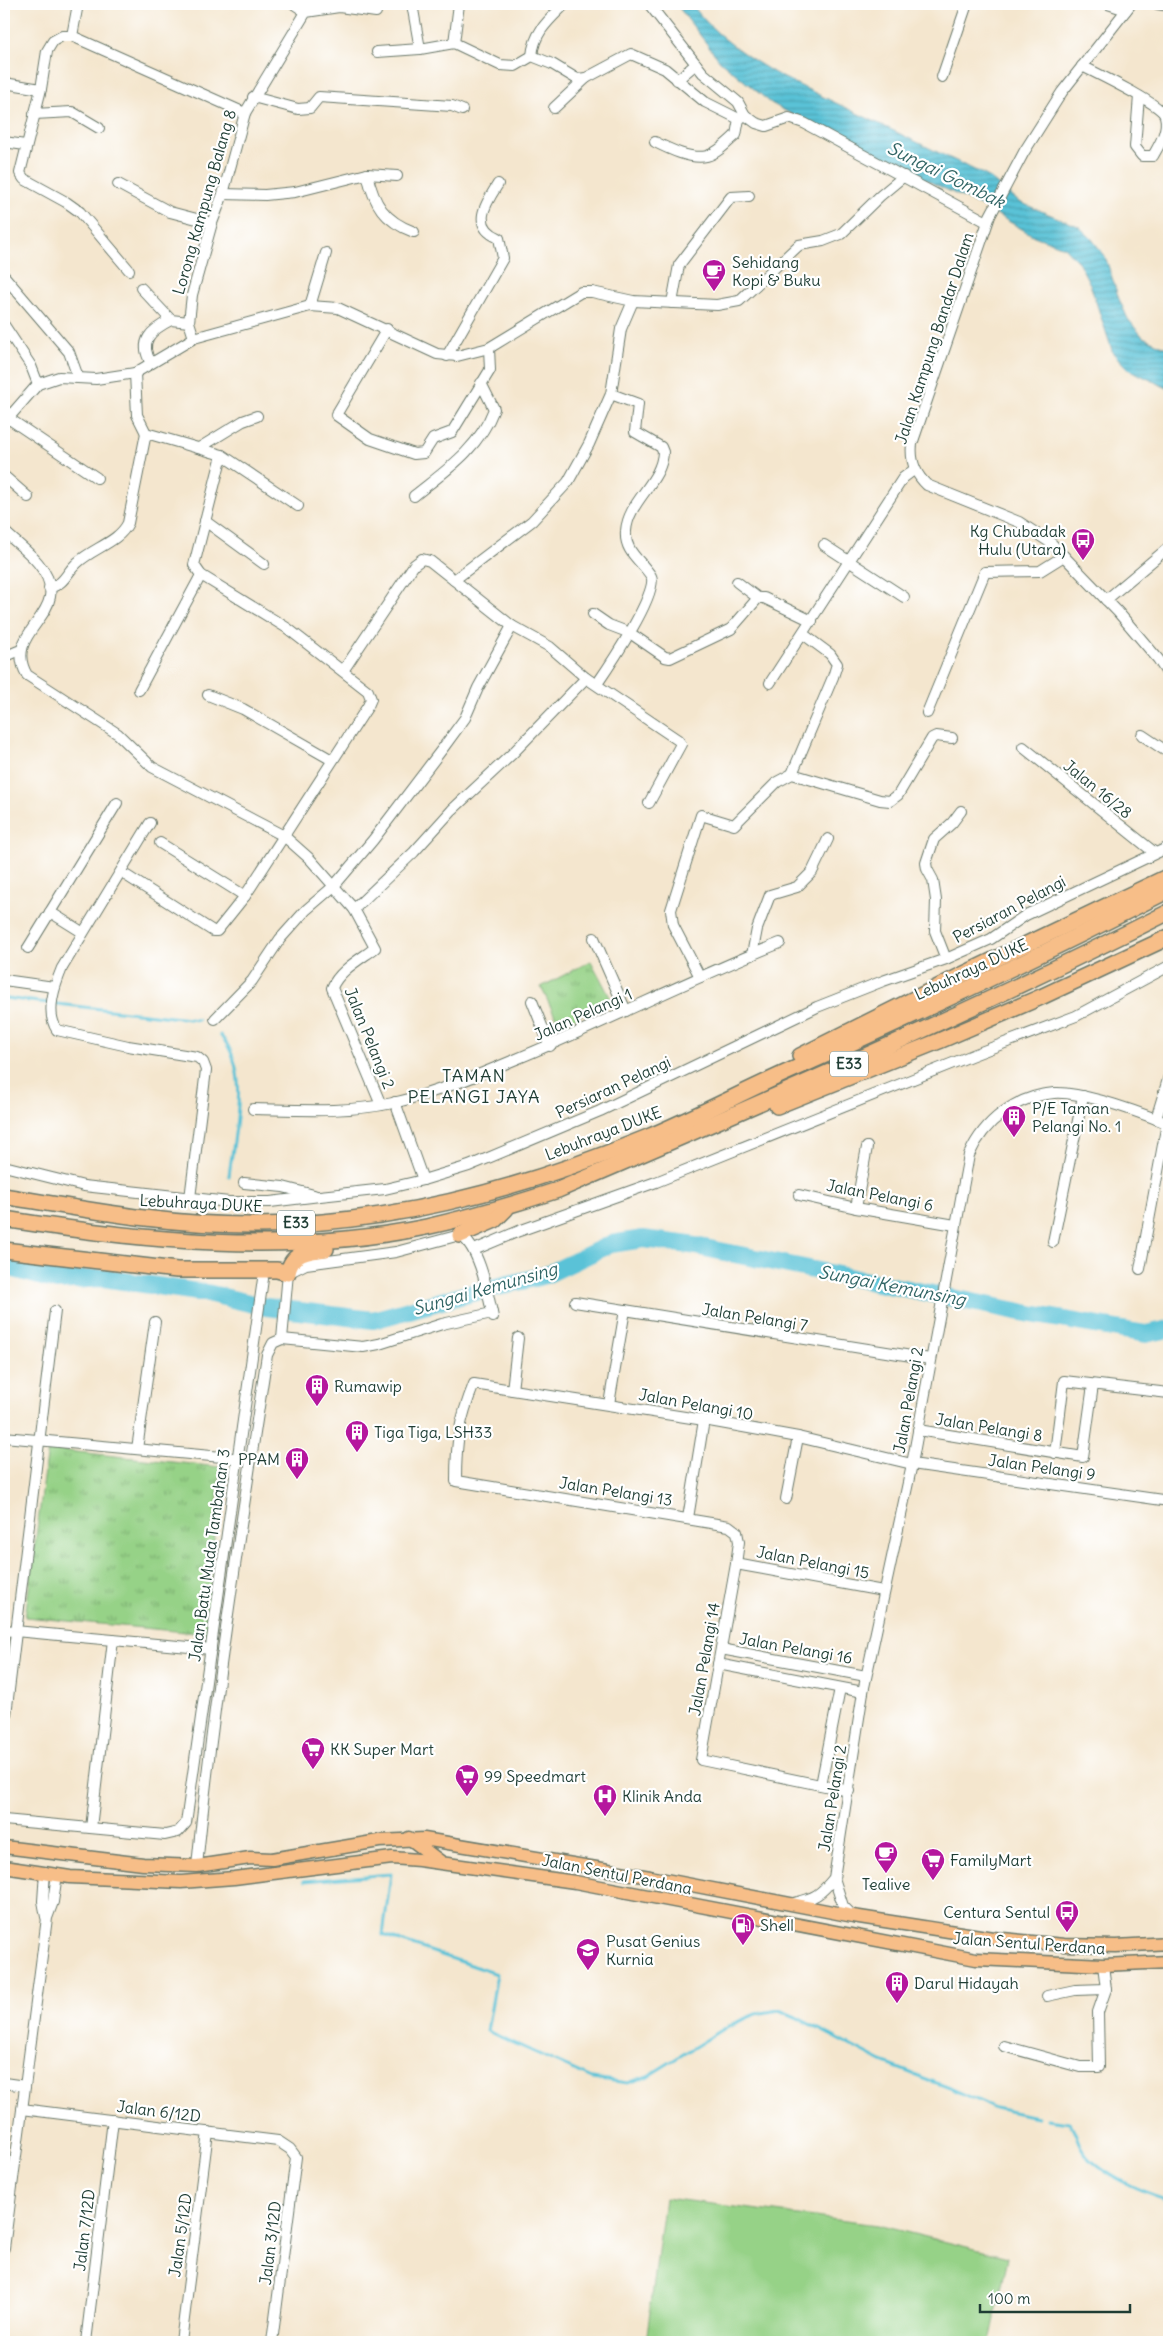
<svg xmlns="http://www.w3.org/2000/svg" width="1173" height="2346" font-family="Delius,sans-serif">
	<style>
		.green { fill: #96d287; stroke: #5a885e }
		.park { fill: url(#park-tufts); stroke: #5a885e }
		.water { fill: url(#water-rules); stroke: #3c8086 }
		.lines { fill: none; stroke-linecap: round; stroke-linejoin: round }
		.stream { stroke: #5ac2d7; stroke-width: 3 }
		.river { stroke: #5ac2d7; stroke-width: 18 }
		.minor-casing { stroke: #6a786a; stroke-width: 12 }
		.major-casing { stroke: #6a786a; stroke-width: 15 }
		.highway-casing { stroke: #6a786a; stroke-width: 18 }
		.minor { stroke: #fff; stroke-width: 10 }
		.major { stroke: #f7be88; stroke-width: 12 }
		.highway { stroke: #f7be88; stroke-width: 15 }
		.labels { text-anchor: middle; stroke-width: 4.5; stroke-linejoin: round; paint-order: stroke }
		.shield { fill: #fff; stroke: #627771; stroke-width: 1 }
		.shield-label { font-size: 15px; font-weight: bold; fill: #1f3d34 }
		.street-label { font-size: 16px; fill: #1f3d34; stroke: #fff }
		.poi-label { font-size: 16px; fill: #1f3d34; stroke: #fff; text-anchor: start }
		.water-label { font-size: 18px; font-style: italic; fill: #316565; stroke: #fff }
		.neighbourhood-label { font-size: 18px; letter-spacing: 1px; fill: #1f3d34; stroke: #fff }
	</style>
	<defs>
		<pattern id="park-tufts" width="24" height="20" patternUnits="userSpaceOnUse" patternTransform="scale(1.25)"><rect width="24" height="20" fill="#96d287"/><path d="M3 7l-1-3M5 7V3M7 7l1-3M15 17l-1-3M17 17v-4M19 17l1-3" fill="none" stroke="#7aac6f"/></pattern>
		<pattern id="water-rules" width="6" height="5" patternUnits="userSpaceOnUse" patternTransform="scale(1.25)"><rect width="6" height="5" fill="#5ac2d7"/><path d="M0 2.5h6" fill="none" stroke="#4a9faf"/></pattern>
	</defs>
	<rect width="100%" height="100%" fill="#fff"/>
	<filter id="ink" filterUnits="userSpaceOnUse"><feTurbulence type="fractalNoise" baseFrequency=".02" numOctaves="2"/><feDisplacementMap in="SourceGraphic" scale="10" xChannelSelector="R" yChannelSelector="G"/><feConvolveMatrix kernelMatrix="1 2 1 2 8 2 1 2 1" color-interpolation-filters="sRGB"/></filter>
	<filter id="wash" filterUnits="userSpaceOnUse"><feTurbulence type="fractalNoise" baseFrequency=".0096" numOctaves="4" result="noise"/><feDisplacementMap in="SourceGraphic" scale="20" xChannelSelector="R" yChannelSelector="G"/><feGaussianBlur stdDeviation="1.12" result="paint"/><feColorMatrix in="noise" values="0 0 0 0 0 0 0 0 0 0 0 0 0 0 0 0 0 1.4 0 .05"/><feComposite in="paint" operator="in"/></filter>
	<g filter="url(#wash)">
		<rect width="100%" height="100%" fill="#f4e6ce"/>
		<polygon class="green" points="665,2198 877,2225 1008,2257 990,2342 646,2342"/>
		<g class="park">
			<polygon points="591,961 611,999 560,1026 541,987"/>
			<polygon points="48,1449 220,1467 207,1634 25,1617"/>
		</g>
		<path class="water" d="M676 4H692C711 33 750 59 780 76L987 176 1019 202 1078 226 1091 238 1105 256 1119 299 1128 319 1143 337 1169 349V389L1128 369 1113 353 1090 284 1079 263 1064 247 1034 236 989 210 811 125 771 103 720 61Z"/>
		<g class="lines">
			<g class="stream">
				<polyline points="4,998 198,1020"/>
				<path d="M220 1035C252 1070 234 1132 229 1176"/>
				<polyline points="304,1881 391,1874 383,1935 497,1974 487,2031 592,2078 628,2083 648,2076 730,2025 756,2014 779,2010 796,2017 882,2062 950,2088 995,2108 1037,2117"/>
				<path d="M1047 2119 1069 2122C1076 2131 1076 2138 1081 2147 1095 2173 1142 2192 1169 2200"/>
			</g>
			<polyline class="river" points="4,1266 57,1281 103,1278 211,1294 266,1307 373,1320 456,1297 546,1275 611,1244 643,1239 690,1245 1031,1314 1146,1334 1169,1329"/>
		</g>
	</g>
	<g filter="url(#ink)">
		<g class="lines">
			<g class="minor-casing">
				<g id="minor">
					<polyline points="294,4 306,12"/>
					<polyline points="412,4 420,49"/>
					<polyline points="649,4 703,73 738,102 745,115 756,123 766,126 789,118 804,123 987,222"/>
					<polyline points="1108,4 1126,10"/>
					<path d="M1131 4 1062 92 1024 152 990 216 912 444C910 461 915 474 927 485L1019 522 1051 543 1118 612 1158 659 1169 676"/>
					<polyline points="1157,4 1169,6"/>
					<polyline points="72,36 78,4"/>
					<polyline points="454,43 459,4"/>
					<polyline points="377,52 420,49 454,43 500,65 515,66 532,56 552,64 577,79 586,78 631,54 665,69 705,102 739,119 745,115"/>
					<path d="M532 56C534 32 549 20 565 4"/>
					<path d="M1082 66C1096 73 1162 105 1165 116 1169 130 1159 145 1153 156H1142L1135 147 1139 96"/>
					<polyline points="942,77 967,4"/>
					<polyline points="677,80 696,64"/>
					<polyline points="4,83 41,89"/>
					<polyline points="253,97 298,109 310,108 319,97 452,106 462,110"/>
					<polyline points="554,108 586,78"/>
					<polyline points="34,114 72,112 99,128"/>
					<polyline points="4,142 25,145"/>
					<path d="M655 142C669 149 691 160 707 156 718 153 728 142 736 135L739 119"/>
					<path d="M367 174C374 204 384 221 414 232"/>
					<polyline points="118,184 170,212 212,223"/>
					<polyline points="223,194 265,195 295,192 367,174 397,176"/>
					<polyline points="129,270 80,212 66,202 24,179 20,173 41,89 47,51 53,41 62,36 72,36 245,113"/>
					<polyline points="4,276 69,352 78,377"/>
					<polyline points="141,288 171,320 189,322"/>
					<polyline points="633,301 621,329 611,394 589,444 568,482 532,521 454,580 512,626 550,647 586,678 678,740 681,744 649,803"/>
					<polyline points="672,303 679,265 731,197 749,196"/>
					<polyline points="310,306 326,253"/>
					<polyline points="4,325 31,366 38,384"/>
					<polyline points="387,329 336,415 370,439 414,454 424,453 433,439 452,432 490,370 489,348"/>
					<polyline points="194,338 189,322 192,295 212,223 223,194 245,113 306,12 339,7 376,12"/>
					<path d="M447 356 503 258 499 238C470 226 486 203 498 184"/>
					<path d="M151 363C138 341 151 330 171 320"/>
					<polyline points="135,373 137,415 146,433 222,455 298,506"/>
					<polyline points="8,418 97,478"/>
					<polyline points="4,423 38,384 59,377 96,379 135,373 194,338 310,306 338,308 437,354 457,356 489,348 581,292 592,292 633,301 717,305 739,301 799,245 823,241 841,234 880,196 904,176"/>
					<polyline points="199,448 243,421 257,416"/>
					<polyline points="4,476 28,497"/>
					<path d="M414 496C445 471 479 449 494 409L481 383"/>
					<polyline points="205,521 264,564"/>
					<path d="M4 531C15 542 28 551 38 563 80 614 0 628 27 675L118 734 152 767 284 836 310 859 354 909 375 948C362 958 338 971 332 988L381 1105"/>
					<polyline points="824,545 904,597"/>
					<polyline points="737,582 758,598"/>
					<path d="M49 588C66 583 65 574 77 563 93 548 119 542 128 523L146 433"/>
					<polyline points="1106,600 1169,547"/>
					<polyline points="593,614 609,625 630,633 665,657 670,658 731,629 758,598 764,598 812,621"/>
					<polyline points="4,657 18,651"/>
					<polyline points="343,671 414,565 422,559 430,561 454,580"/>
					<polyline points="770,683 903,478 915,469"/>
					<path d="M597 684C608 668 660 591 651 576 641 560 624 552 626 531 628 501 662 482 663 452L661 447 635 432 638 404 611 394"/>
					<polyline points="139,690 201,575"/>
					<polyline points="208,695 243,709 332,760"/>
					<polyline points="927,713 985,572 1040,571 1064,556"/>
					<polyline points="1142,735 1169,753"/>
					<polyline points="1023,747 1155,853"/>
					<polyline points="792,774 833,677 837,664 830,654 803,634"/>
					<path d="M150 823 62 968C55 985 45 1012 57 1030L128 1046 197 1057 203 1062 206 1070 190 1198"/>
					<polyline points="160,843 245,896"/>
					<polyline points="127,876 213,931 217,931 245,896 368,706 371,699 368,691 287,628 201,575 194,565 222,455"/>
					<polyline points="354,909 414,852 452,810 512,754 586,678"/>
					<polyline points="50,912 82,932"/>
					<polyline points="594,938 626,1011"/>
					<polyline points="28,948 117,803"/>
					<polyline points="752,955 757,929 770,895 797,887 812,872 828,839"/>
					<polyline points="946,959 935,931 936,900 933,880 927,869 926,863 934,839 952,823 961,811"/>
					<polyline points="700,977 673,925 671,910 701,815 734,825 777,782 792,774 880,800 890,801 898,795 932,738 936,736 952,738"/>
					<polyline points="4,980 54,987"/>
					<polyline points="532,1001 550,1046"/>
					<polyline points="215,1019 252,981 280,939 306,910 334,886 373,840 443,748 465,718 478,688 512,626"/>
					<polyline points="395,1102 423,1180"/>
					<path d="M253 1109C302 1110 345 1113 393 1103 433 1094 476 1076 514 1060 604 1023 690 979 780 943"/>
					<polyline points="1156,1119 1169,1076"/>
					<polyline points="4,1166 84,1186 229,1202 270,1202 320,1196 385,1189 423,1180 469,1166 600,1111 817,1007 883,981 946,959 991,939 1026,915 1169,847"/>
					<polyline points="244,1183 283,1187 314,1195"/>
					<polyline points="799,1195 856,1208 955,1225"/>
					<polyline points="856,1208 867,1147"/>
					<polyline points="1053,1242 1083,1096"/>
					<polyline points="474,1250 519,1231 656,1182 973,1055 1076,1016 1169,966"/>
					<polyline points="1140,1269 1167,1123"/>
					<polyline points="575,1302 930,1359"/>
					<polyline points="282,1339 363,1347 379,1344 442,1324 492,1313"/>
					<polyline points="512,1390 518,1338"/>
					<polyline points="609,1404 625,1310"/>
					<polyline points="918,1430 1083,1457 1093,1385"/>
					<polyline points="4,1437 244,1459"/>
					<polyline points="137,1449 155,1322"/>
					<polyline points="1055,1453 1064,1381 1169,1393"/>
					<polyline points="786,1499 798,1437"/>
					<polyline points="688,1518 704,1420"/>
					<polyline points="736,1564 883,1591"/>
					<polyline points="4,1630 211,1649"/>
					<polyline points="721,1649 866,1676"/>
					<polyline points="718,1664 863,1692"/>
					<polyline points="4,1731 55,1311"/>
					<polyline points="821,1785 840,1688"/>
					<path d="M849 1791 701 1760 736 1564 739 1542 737 1532 729 1526 456 1481C456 1442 459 1421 474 1384L704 1420 798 1437 912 1464 1169 1501"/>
					<polyline points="4,1820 165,1835 178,1832 186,1823 263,1279"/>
					<polyline points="91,1828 113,1640"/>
					<path d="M197 1866C214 1695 241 1524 267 1355L273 1343 282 1339 288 1273 306 1264 396 1252 460 1235C480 1247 488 1295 493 1317"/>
					<polyline points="45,1872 43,1901 46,1917"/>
					<polyline points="834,1878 843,1906 853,1916"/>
					<path d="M794 1903C815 1898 820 1895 834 1878L863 1692 912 1464 969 1155C984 1121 1016 1096 1054 1093 1084 1091 1141 1113 1169 1124"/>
					<polyline points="1047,1996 1075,1990 1106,1989"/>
					<polyline points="1004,2046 1080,2067 1099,2067 1098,2012 1106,1989 1103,1965"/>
					<polyline points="4,2083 25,2086"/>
					<polyline points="22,2109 278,2141 290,2149 296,2157 272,2342"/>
					<polyline points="4,2248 47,1918 53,1902 57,1874"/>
					<polyline points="86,2342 113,2120"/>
					<polyline points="181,2342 208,2132"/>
				</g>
			</g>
			<g class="major-casing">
				<g id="major">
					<polyline points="409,1838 441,1862"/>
					<polyline points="4,1847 143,1864 197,1866 250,1858 272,1859 379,1841 424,1839 650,1877 853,1916 993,1938 1064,1945 1116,1946 1169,1943"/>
					<polyline points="4,1867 70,1877 181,1882 234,1878 392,1858 419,1860 575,1882 976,1959 1103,1965 1169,1962"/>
				</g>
			</g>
			<g class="highway-casing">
				<g id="highway">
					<polyline points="800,1056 962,975 1169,876"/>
					<polyline points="777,1106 939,1041 1041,997 1169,937"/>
					<path d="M4 1196C88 1210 171 1226 256 1225 390 1225 525 1188 648 1137 693 1118 737 1095 783 1074 913 1016 1042 955 1169 890"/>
					<path d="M4 1219C143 1241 286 1256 426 1227 471 1217 515 1204 558 1190 764 1102 969 1013 1169 912"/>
					<polyline points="460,1235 495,1220 506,1209"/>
					<path d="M4 1250 177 1270H277L288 1273C291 1253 308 1251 326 1249"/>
				</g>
			</g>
			<use href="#minor" class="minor"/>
			<use href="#major" class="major"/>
			<use href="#highway" class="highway"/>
		</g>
	</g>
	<defs>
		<g id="cafe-pin" transform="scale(1.25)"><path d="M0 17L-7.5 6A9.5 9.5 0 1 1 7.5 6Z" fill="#b5179e" stroke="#fff"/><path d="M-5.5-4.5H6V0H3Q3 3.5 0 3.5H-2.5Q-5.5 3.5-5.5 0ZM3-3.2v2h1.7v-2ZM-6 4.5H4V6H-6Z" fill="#fff"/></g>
		<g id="bus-pin" transform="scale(1.25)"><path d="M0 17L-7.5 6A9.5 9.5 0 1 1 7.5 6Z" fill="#b5179e" stroke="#fff"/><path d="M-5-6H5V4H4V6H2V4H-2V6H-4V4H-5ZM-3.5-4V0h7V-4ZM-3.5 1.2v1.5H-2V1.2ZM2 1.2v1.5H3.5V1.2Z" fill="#fff"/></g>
		<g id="building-pin" transform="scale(1.25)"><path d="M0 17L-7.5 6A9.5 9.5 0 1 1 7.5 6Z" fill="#b5179e" stroke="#fff"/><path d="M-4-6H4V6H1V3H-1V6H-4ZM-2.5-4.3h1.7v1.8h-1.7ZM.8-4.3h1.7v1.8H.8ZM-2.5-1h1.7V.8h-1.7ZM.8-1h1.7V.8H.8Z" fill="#fff"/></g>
		<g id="supermarket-pin" transform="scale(1.25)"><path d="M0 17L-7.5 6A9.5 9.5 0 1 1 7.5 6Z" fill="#b5179e" stroke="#fff"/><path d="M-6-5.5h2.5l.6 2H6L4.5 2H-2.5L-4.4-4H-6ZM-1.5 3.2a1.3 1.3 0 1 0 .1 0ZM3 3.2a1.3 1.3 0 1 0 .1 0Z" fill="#fff"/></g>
		<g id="hospital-pin" transform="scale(1.25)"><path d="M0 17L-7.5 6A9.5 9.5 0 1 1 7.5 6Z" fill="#b5179e" stroke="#fff"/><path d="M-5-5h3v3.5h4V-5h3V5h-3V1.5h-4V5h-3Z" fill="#fff"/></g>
		<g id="fuel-pin" transform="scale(1.25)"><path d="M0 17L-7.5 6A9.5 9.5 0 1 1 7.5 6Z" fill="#b5179e" stroke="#fff"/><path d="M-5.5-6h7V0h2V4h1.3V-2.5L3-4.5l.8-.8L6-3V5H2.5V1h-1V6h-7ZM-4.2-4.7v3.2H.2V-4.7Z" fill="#fff"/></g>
		<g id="school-pin" transform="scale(1.25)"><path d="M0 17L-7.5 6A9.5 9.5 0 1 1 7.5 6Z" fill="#b5179e" stroke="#fff"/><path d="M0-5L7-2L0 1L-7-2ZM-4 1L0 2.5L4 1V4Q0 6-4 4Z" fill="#fff"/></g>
	</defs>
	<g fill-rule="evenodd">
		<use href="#cafe-pin" x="714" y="271"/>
		<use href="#bus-pin" x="1083" y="540"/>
		<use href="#building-pin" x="1014" y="1117"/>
		<use href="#building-pin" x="317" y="1386"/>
		<use href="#building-pin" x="357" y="1432"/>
		<use href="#building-pin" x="297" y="1459"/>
		<use href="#supermarket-pin" x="313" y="1749"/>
		<use href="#supermarket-pin" x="467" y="1776"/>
		<use href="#hospital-pin" x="605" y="1796"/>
		<use href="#cafe-pin" x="886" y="1853"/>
		<use href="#supermarket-pin" x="933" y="1860"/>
		<use href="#bus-pin" x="1067" y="1912"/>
		<use href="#fuel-pin" x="743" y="1925"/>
		<use href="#school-pin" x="588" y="1950"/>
		<use href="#building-pin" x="897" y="1983"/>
	</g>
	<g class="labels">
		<g class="shield">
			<rect x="830" y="1051.5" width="38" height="25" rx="4"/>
			<rect x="277" y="1210.5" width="38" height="25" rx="4"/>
		</g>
		<g class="shield-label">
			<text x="849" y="1069">E33</text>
			<text x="296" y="1228">E33</text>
		</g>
		<g class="street-label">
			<text transform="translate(204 202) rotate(-74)" y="6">Lorong Kampung Balang 8</text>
			<text transform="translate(934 338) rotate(-72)" y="6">Jalan Kampung Bandar Dalam</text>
			<text transform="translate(1098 789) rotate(39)" y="6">Jalan 16/28</text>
			<text transform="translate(1009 909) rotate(-28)" y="6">Persiaran Pelangi</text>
			<text transform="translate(971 969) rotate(-25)" y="6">Lebuhraya DUKE</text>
			<text transform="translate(583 1014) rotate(-24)" y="6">Jalan Pelangi 1</text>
			<text transform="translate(370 1038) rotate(68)" y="6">Jalan Pelangi 2</text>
			<text transform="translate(613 1087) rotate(-25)" y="6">Persiaran Pelangi</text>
			<text transform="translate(603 1133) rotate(-21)" y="6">Lebuhraya DUKE</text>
			<text transform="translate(880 1195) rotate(11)" y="6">Jalan Pelangi 6</text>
			<text transform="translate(201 1203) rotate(3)" y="6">Lebuhraya DUKE</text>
			<text transform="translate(755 1317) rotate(9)" y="6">Jalan Pelangi 7</text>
			<text transform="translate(908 1400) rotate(-80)" y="6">Jalan Pelangi 2</text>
			<text transform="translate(696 1404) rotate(10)" y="6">Jalan Pelangi 10</text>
			<text transform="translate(989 1427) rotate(9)" y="6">Jalan Pelangi 8</text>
			<text transform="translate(1042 1467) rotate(8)" y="6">Jalan Pelangi 9</text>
			<text transform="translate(616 1491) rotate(9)" y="6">Jalan Pelangi 13</text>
			<text transform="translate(209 1555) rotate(-82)" y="6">Jalan Batu Muda Tambahan 3</text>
			<text transform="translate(813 1562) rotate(11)" y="6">Jalan Pelangi 15</text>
			<text transform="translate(796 1648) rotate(10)" y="6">Jalan Pelangi 16</text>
			<text transform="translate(704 1659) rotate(-80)" y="6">Jalan Pelangi 14</text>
			<text transform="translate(832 1798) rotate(-81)" y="6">Jalan Pelangi 2</text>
			<text transform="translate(617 1874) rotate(11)" y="6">Jalan Sentul Perdana</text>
			<text transform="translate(1029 1943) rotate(4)" y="6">Jalan Sentul Perdana</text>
			<text transform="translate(159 2111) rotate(7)" y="6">Jalan 6/12D</text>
			<text transform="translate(84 2230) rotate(-83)" y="6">Jalan 7/12D</text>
			<text transform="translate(180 2235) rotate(-82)" y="6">Jalan 5/12D</text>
			<text transform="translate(270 2243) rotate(-83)" y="6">Jalan 3/12D</text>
		</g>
		<g class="poi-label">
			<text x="732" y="268">Sehidang<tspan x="732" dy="18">Kopi &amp; Buku</tspan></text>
			<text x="1066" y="537" text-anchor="end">Kg Chubadak<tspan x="1066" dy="18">Hulu (Utara)</tspan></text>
			<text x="1032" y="1114">P/E Taman<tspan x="1032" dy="18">Pelangi No. 1</tspan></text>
			<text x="334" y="1392">Rumawip</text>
			<text x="374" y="1438">Tiga Tiga, LSH33</text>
			<text x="280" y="1465" text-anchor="end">PPAM</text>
			<text x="330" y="1755">KK Super Mart</text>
			<text x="484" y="1782">99 Speedmart</text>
			<text x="622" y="1802">Klinik Anda</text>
			<text x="950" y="1866">FamilyMart</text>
			<text x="886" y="1890" text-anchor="middle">Tealive</text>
			<text x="1050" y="1918" text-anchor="end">Centura Sentul</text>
			<text x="760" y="1931">Shell</text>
			<text x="606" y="1947">Pusat Genius<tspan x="606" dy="18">Kurnia</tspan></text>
			<text x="914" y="1989">Darul Hidayah</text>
		</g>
		<g class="water-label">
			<text transform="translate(946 175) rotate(26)" y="6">Sungai Gombak</text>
			<text transform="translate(892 1286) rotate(11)" y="6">Sungai Kemunsing</text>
			<text transform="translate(485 1289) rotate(-16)" y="6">Sungai Kemunsing</text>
		</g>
		<g class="neighbourhood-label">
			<text x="474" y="1082">TAMAN<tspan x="474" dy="21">PELANGI JAYA</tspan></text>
		</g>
	</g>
	<rect width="1173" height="2346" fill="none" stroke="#fff" stroke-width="20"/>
	<path d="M980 2304v8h150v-8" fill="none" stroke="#1f3d34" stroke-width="2.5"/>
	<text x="988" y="2304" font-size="15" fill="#1f3d34" stroke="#ffffff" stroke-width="4" paint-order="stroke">100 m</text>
</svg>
